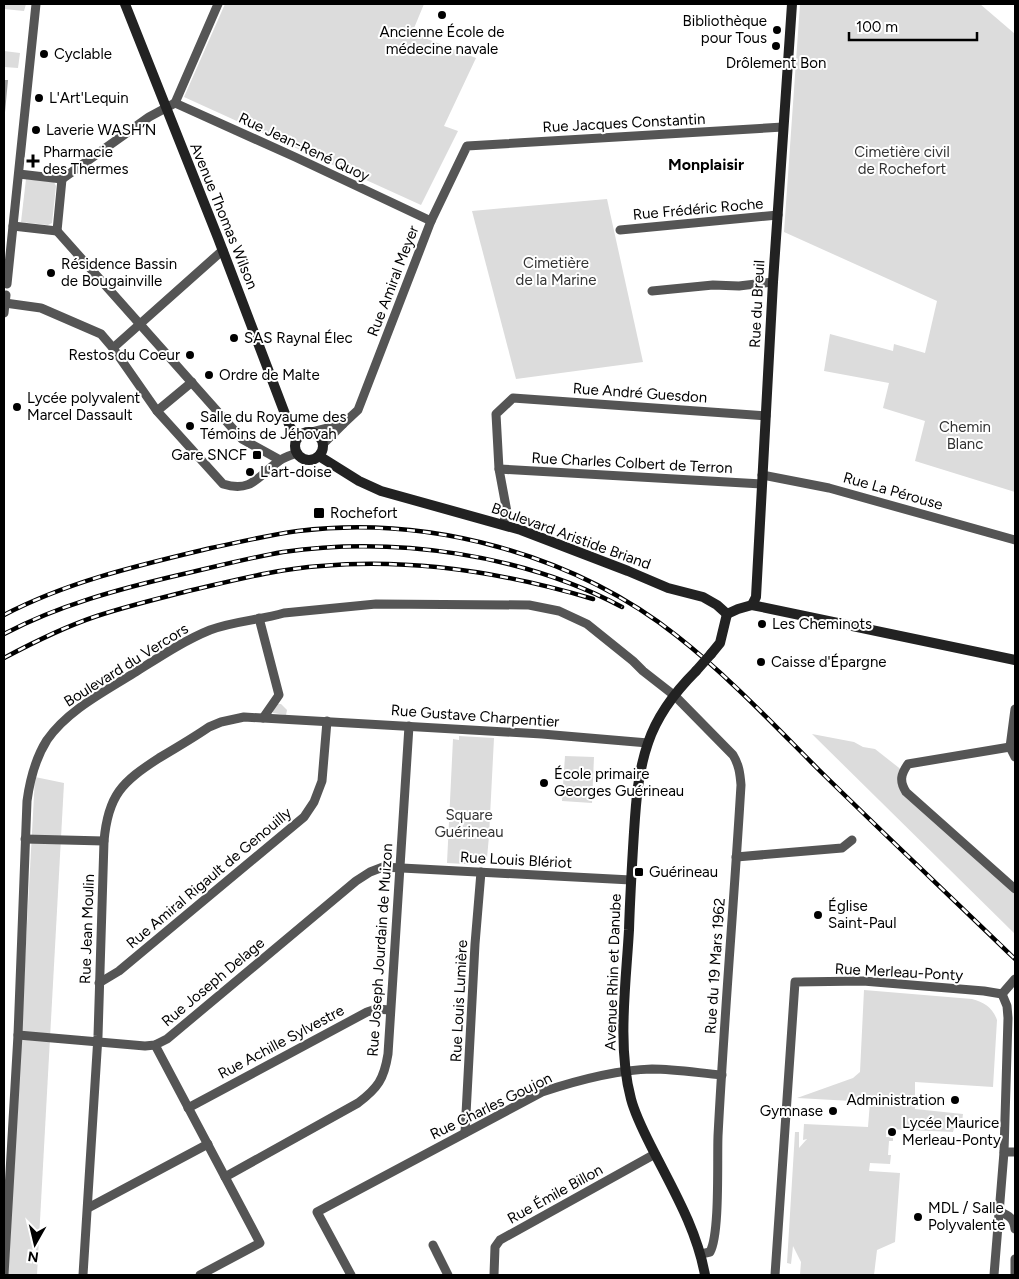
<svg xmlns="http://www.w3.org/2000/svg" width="1019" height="1279" font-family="Figtree,sans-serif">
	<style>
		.green { fill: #dcdcdc }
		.water { fill: #a3a3a3 }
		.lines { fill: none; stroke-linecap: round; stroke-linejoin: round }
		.street { stroke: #555; stroke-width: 9 }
		.secondary { stroke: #222; stroke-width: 10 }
		.rail-casing { stroke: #000; stroke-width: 4.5 }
		.rail { stroke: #fff; stroke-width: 2.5; stroke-dasharray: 8; stroke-linecap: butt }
		.secondary-bridge { stroke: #222; stroke-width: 10 }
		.poi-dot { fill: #000; stroke: #fff; stroke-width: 2 }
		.labels { text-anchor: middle; stroke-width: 4; stroke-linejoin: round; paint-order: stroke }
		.poi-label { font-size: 15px; fill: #000; stroke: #fff; text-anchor: start }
		.street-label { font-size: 15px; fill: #000; stroke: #fff }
		.park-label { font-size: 15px; fill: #333; stroke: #fff }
		.neighbourhood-label { font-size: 16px; font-weight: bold; fill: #000; stroke: #fff }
	</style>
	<rect width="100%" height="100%" fill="#fff"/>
	<g class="green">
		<polygon points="4,4 26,4 24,11 4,9"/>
		<polygon points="225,4 424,4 412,33 476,58 444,126 458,131 421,205 184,97"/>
		<polygon points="800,4 980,4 1015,34 1015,492 915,461 925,421 883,408 889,383 824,371 830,334 893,351 894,344 925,353 937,301 784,232"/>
		<polygon points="4,51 20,53 18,68 4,67"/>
		<polygon points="26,179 54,182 56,186 52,223 48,225 21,222"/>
		<polygon points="607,199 643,362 516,379 472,211"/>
		<polygon points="277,704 281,704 287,710 286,715 273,713 273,711"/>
		<polygon points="812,734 854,742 863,747 875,749 903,771 901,784 1015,889 1015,934"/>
		<polygon points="459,736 494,738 489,836 487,858 482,865 447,863 453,739 459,740"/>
		<polygon points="565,756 594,757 592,803 562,801"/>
		<polygon points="35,777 64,783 37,1275 8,1275"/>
		<path d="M864 990 972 999C984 1002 993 1008 997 1020L993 1087 915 1082V1109L963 1114 961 1129 954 1128 953 1132 887 1129 886 1137H893V1141H889L888 1155H891L890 1164 870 1163 869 1171 900 1173 895 1242 877 1250 874 1275H800L801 1262 793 1246 791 1264 787 1263 795 1132H799V1148L807 1139 803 1140 804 1124 868 1127 870 1102 797 1098 853 1078 860 1072Z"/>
	</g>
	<polygon class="water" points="4,80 8,80 4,123"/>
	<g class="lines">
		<g class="street">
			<polyline points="175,103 218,4"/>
			<polyline points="62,179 149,117 175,103 295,157 431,221"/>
			<polyline points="13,226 57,231 62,179 19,174"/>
			<polyline points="620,230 778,215"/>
			<polyline points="57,231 242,439 280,460"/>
			<polyline points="7,284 36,4"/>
			<polyline points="652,291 713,285 739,286 773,282"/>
			<path d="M5 303 41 308 101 334 113 348 157 411 223 484C252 493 258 476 279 461 284 457 291 455 297 453"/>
			<polyline points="4,313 6,295"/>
			<polyline points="113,348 223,250"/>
			<polyline points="157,411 192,382"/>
			<polyline points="343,424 358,410 431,221 467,146 783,127"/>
			<polyline points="311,432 343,424 323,444"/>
			<polyline points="499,469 762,484"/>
			<polyline points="762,475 829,488 1015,540"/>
			<polyline points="503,524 507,512 499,469 496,414 513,398 766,416"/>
			<polyline points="259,618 279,695 263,718"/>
			<polyline points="1015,709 1010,747 1015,757"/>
			<path d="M1010 747 908 764C901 774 899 781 906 792L1015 889"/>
			<polyline points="25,839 104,841"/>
			<polyline points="736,857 842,848 852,840"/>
			<polyline points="99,983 119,971 304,817 314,802 322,781 327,721"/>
			<polyline points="1002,994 1015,979"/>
			<polyline points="18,1035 145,1046 155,1045 167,1039 356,881 370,872 383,867 631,880"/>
			<polyline points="155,1045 260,1243 200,1275"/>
			<polyline points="188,1108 367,1012 376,1009 390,1010"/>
			<polyline points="465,1133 475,944 481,872"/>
			<polyline points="1004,1152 1015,1152"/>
			<path d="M225 1177 358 1103C378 1088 384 1079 388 1054L409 726"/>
			<polyline points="88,1208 208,1144"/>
			<path d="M1000 1212C1009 1215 1014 1219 1015 1229"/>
			<polyline points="433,1245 448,1275"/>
			<path d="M4 1275 18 1035 27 801C30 779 35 759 47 740 68 710 104 692 134 673 158 658 183 641 210 630 234 621 260 620 284 613L376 604 529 605 559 611 587 624 633 661 643 671 675 696 733 755C739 765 740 773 741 785 734 902 724 1019 718 1136 717 1161 720 1234 710 1252L701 1254"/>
			<path d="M83 1275 98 1036 104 841C108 795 122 782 159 758 176 748 193 738 209 727L221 722 244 717 542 734 648 743"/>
			<path d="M351 1275 317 1212 542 1092C578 1080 615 1070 652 1069 675 1069 699 1073 722 1075"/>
			<polyline points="494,1275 495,1247 500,1240 655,1154"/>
			<polyline points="775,1275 795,982 863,981 984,991 1002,994"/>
			<polyline points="994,1275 1004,1152 1008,1018 1007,1006 1002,994"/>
			<polyline points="1015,1275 1015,1259"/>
		</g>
		<g class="secondary">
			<polyline points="125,4 218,238 290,427 298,437"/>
			<circle cx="309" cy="446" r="14"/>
			<polyline points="319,456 359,481 381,491 521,530 628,571 668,588 703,597 717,605 727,614"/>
			<polyline points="752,605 756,597 773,282 792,4"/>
			<polyline points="727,614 738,609 752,605 1015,660"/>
			<polyline points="711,654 720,643 727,614"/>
			<path d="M696 671C676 691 657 716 648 743 638 772 636 801 634 832 632 864 630 897 629 930 626 983 617 1047 631 1099 636 1118 646 1136 655 1154 675 1193 697 1231 705 1275"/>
		</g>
		<g class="rail-casing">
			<g id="rail">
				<path d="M4 615C69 581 140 565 211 548 240 542 269 535 298 531 429 515 573 554 677 636 728 676 773 724 819 770 884 834 950 896 1015 959"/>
				<path d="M4 634C59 605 119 589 179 575 214 567 248 558 283 552 394 536 523 554 622 607"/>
				<path d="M4 658C34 642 64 627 97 616 127 606 157 599 188 591 232 581 276 569 321 566 412 558 506 573 593 599"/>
			</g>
		</g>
		<use href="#rail" class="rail"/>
		<polyline class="secondary-bridge" points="696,671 711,654"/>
	</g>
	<g class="poi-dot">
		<circle cx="442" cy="15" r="5"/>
		<circle cx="777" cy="30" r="5"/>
		<circle cx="776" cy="46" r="5"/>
		<circle cx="44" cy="54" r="5"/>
		<circle cx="39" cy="98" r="5"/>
		<circle cx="36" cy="130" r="5"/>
		<path d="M30.5 153.5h5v5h5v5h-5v5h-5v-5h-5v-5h5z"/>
		<circle cx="51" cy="273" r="5"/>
		<circle cx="234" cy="338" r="5"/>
		<circle cx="190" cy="355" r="5"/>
		<circle cx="209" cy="375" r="5"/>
		<circle cx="17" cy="407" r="5"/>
		<circle cx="190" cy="426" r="5"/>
		<rect x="252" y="450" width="10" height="10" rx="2.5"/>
		<circle cx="250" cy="472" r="5"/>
		<rect x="313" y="507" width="12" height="12" rx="2.5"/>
		<circle cx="762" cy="624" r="5"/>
		<circle cx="761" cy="662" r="5"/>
		<circle cx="544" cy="783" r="5"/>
		<rect x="634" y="867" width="10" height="10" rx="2.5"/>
		<circle cx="818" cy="915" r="5"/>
		<circle cx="955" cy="1100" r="5"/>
		<circle cx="833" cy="1111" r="5"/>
		<circle cx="892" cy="1132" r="5"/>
		<circle cx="918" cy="1217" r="5"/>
	</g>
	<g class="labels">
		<g class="poi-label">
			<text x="767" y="26" text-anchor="end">Bibliothèque<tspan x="767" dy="17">pour Tous</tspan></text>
			<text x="442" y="37" text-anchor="middle">Ancienne École de<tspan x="442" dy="17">médecine navale</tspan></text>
			<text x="54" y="59">Cyclable</text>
			<text x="776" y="68" text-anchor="middle">Drôlement Bon</text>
			<text x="49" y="103">L'Art'Lequin</text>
			<text x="46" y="135">Laverie WASH’N</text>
			<text x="43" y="157">Pharmacie<tspan x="43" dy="17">des Thermes</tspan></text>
			<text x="61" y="269">Résidence Bassin<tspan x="61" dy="17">de Bougainville</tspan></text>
			<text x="244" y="343">SAS Raynal Élec</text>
			<text x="180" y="360" text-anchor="end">Restos du Coeur</text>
			<text x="219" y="380">Ordre de Malte</text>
			<text x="27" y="403">Lycée polyvalent<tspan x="27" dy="17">Marcel Dassault</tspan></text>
			<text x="200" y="422">Salle du Royaume des<tspan x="200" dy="17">Témoins de Jéhovah</tspan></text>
			<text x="247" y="460" text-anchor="end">Gare SNCF</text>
			<text x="260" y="477">L'art-doise</text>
			<text x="330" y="518">Rochefort</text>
			<text x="772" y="629">Les Cheminots</text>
			<text x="771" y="667">Caisse d'Épargne</text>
			<text x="554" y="779">École primaire<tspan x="554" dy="17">Georges Guérineau</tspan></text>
			<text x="649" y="877">Guérineau</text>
			<text x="828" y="911">Église<tspan x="828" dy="17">Saint-Paul</tspan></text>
			<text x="945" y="1105" text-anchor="end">Administration</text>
			<text x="823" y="1116" text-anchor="end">Gymnase</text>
			<text x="902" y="1128">Lycée Maurice<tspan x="902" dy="17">Merleau-Ponty</tspan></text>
			<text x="928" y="1213">MDL / Salle<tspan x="928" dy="17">Polyvalente</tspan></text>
		</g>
		<g class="street-label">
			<text transform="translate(624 123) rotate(-3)" y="5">Rue Jacques Constantin</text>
			<text transform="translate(304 147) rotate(25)" y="5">Rue Jean-René Quoy</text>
			<text transform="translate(698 209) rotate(-5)" y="5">Rue Frédéric Roche</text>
			<text transform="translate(224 216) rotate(68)" y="5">Avenue Thomas Wilson</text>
			<text transform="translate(393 281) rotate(-69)" y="5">Rue Amiral Meyer</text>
			<text transform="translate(757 304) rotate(-87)" y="5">Rue du Breuil</text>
			<text transform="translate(640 393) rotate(4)" y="5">Rue André Guesdon</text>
			<text transform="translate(632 463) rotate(3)" y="5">Rue Charles Colbert de Terron</text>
			<text transform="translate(893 491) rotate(16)" y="5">Rue La Pérouse</text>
			<text transform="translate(571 536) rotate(20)" y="5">Boulevard Aristide Briand</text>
			<text transform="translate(126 665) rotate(-32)" y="5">Boulevard du Vercors</text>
			<text transform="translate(475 716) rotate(4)" y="5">Rue Gustave Charpentier</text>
			<text transform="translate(516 860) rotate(3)" y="5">Rue Louis Blériot</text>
			<text transform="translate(209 878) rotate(-40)" y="5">Rue Amiral Rigault de Genouilly</text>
			<text transform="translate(87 929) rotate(-88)" y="5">Rue Jean Moulin</text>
			<text transform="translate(380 950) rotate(-86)" y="5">Rue Joseph Jourdain de Muizon</text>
			<text transform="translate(715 966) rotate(-86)" y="5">Rue du 19 Mars 1962</text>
			<text transform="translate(613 972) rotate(-88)" y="5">Avenue Rhin et Danube</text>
			<text transform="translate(899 972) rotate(3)" y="5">Rue Merleau-Ponty</text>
			<text transform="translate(213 982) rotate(-40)" y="5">Rue Joseph Delage</text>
			<text transform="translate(459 1001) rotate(-87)" y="5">Rue Louis Lumière</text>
			<text transform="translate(281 1042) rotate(-28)" y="5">Rue Achille Sylvestre</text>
			<text transform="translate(491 1106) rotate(-26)" y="5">Rue Charles Goujon</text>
			<text transform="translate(555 1194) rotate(-29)" y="5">Rue Émile Billon</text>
		</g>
		<g class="park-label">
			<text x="902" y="157">Cimetière civil<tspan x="902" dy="17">de Rochefort</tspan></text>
			<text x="556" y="268">Cimetière<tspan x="556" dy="17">de la Marine</tspan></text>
			<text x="965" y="432">Chemin<tspan x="965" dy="17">Blanc</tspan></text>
			<text x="469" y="820">Square<tspan x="469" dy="17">Guérineau</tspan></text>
		</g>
		<g class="neighbourhood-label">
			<text x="706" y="170">Monplaisir</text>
		</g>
	</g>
	<rect width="1019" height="1279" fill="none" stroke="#000000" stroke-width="10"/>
	<g transform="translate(35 1244) rotate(188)" stroke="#ffffff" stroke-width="4" paint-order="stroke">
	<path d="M0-4L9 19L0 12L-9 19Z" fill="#000000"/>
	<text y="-8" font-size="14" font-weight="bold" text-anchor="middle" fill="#000000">N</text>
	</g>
	<path d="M849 32v8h128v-8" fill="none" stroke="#000000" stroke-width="2.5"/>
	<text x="856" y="32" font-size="15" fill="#000000" stroke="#ffffff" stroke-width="4" paint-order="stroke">100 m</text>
</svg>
